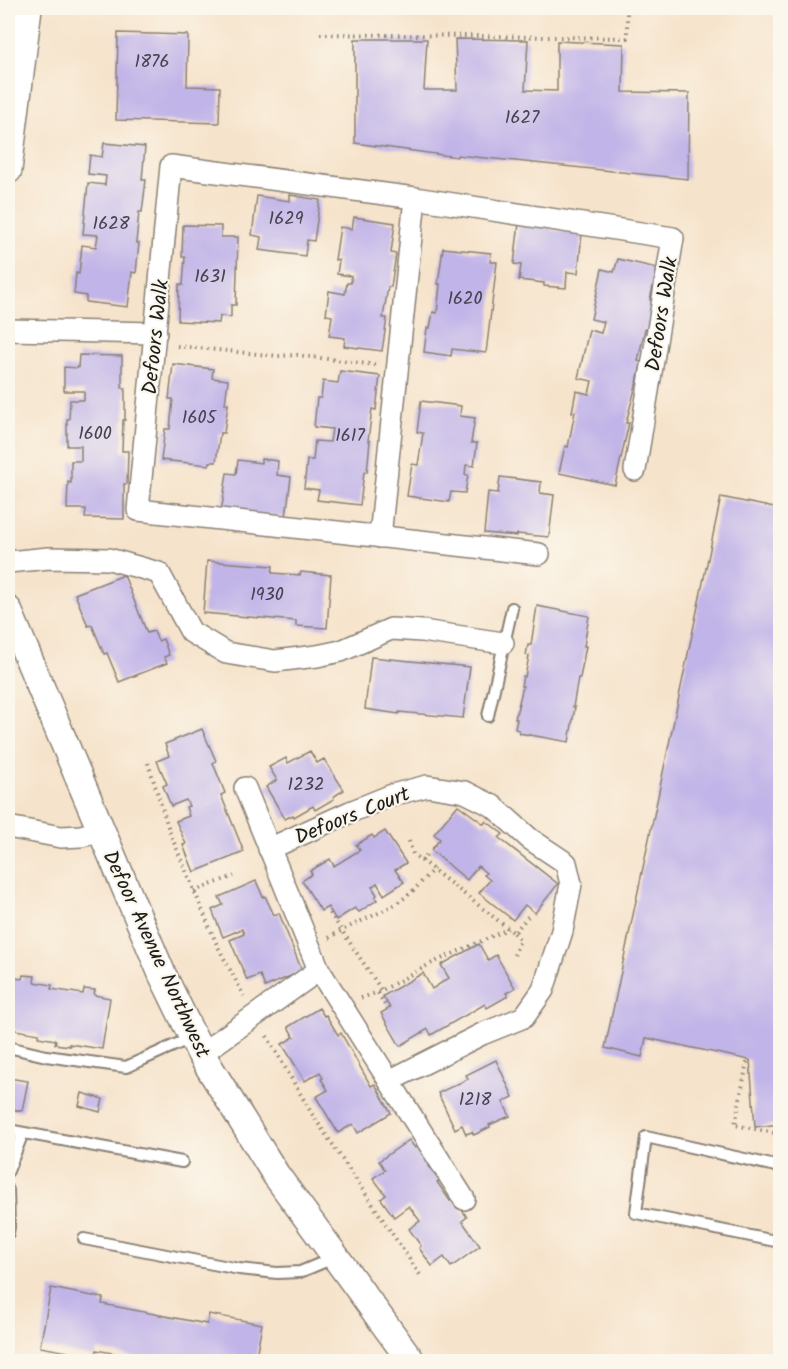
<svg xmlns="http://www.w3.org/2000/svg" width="788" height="1369" font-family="Kalam,sans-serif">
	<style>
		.building { fill: #c1b4e8 }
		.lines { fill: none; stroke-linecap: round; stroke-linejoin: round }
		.service-casing { stroke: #898074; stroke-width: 14 }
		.minor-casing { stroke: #898074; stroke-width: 24 }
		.tertiary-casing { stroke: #898074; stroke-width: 30 }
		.path { stroke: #898074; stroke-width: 4; stroke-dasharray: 1.5 4.5; stroke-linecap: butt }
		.service { stroke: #fff; stroke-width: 10 }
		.minor { stroke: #fff; stroke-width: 21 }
		.tertiary { stroke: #fff; stroke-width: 27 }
		.labels { text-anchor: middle; stroke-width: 4.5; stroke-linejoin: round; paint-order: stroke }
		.number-label { font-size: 18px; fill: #45424f }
		.street-label { font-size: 21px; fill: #1c1c1c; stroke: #fbf7ec }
	</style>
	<rect width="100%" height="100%" fill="#fbf7ec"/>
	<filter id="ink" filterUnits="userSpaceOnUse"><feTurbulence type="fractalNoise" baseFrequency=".0167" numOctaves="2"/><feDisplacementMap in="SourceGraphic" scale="12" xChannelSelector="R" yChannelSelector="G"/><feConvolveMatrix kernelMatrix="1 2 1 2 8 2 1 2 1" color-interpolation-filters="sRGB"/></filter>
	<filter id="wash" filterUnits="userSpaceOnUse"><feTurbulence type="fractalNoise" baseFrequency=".008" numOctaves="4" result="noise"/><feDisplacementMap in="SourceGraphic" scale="24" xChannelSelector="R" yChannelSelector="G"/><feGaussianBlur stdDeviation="1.35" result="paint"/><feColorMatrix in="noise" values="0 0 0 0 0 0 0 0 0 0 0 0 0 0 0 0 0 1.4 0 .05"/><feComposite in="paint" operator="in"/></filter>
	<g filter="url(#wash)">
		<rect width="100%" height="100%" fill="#f6e3cb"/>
		<g id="blocks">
			<g class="building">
				<polygon points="118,33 188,35 187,86 220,87 219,123 116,120"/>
				<polygon points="355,39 427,39 424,90 457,90 455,39 528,40 525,90 557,91 557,41 624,44 623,92 689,93 688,179 457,155 457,157 355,143"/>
				<polygon points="104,143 145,147 142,180 146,180 142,212 139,212 136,243 139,243 136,273 132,272 128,307 86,302 86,296 74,294 76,273 79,274 82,245 96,247 98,235 83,234 88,183 105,185 106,176 88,174 90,155 102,157"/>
				<polygon points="290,195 320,200 314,241 307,240 305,256 259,250 261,237 252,235 257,196 290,201"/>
				<polygon points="354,217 395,223 391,253 396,254 391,287 388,287 383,318 387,318 382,351 344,346 345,338 329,336 332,316 326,315 329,291 345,294 347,283 351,283 351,276 337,274 339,260 335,260 340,227 352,229"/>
				<polygon points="519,223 552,227 551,230 582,233 578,273 567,272 566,288 544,286 544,283 519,280 521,265 514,264"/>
				<polygon points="183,225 221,226 221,237 238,237 236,305 231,305 231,317 220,316 219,323 178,321 179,284 183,285 185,257 182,257"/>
				<polygon points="443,248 491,253 490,262 497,262 486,353 452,349 451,356 424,352 427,328 430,328 433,312 437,313 440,284 438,284"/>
				<polygon points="618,259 657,268 650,300 653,301 651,331 645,329 638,361 642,362 626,423 629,423 615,485 559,473 565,446 568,447 575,412 572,412 576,391 589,394 592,381 578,378 589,330 601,333 604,322 591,319 602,269 614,272"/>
				<polygon points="79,355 122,356 122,388 125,388 125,420 123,420 122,451 128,451 127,484 124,484 124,519 85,518 86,509 67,509 68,482 71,483 71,461 81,461 81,446 67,446 67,419 69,419 70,400 84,400 84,391 64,391 64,367 78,368"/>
				<polygon points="173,364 213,369 212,378 228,380 225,404 228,404 224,433 220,433 216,462 210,462 209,465 161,460 165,429 170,429 173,399 169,399"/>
				<polygon points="340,371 380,376 376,410 372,409 368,441 370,441 367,472 364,472 360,505 317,500 319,490 304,488 307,460 313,460 315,441 330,442 332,429 314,427 317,398 321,398 323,381 338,383"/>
				<polygon points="421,401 461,406 460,416 475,418 471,443 477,443 474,466 466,465 465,475 468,475 465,493 451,492 449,502 407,496 412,464 418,465 423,433 417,432"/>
				<polygon points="261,459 278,461 277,475 291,477 286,517 221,513 227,473 236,474 238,460 261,463"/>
				<polygon points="500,477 541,482 540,493 554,495 549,537 517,534 517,536 484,533 488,492 498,493"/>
				<polygon points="721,497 780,509 780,1124 755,1127 750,1060 646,1038 642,1057 605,1048"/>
				<polygon points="207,561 273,566 272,573 300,575 301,572 331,575 327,628 296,626 296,621 203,613"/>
				<polygon points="124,575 147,633 154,631 158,641 163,639 169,655 164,657 167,663 119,682 107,653 104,654 92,625 88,626 75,594"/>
				<polygon points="537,606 589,616 584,646 586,646 580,678 578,678 573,707 575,707 569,742 519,733 519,730 515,729 517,719 515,719 523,686 521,686 523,676 525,677 529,656 526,655 528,645 531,645"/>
				<polygon points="371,657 470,667 463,718 399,712 399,714 365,709"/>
				<polygon points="202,729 216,761 213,763 225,793 221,795 244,852 194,872 183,845 186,844 176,821 189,816 186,807 189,806 186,800 171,806 163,786 167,784 157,761 169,756 165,744"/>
				<polygon points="310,751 317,763 324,759 344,790 333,797 334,799 315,810 313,806 294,817 293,815 285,819 266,787 277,780 269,767 286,758 288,763"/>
				<polygon points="458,805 484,824 486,821 503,834 499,838 558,884 535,913 525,905 513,920 479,893 490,880 484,875 486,873 478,866 467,880 431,850 440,839 434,834"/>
				<polygon points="385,831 406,863 395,870 404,882 384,895 377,883 372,887 377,895 375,897 377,900 359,912 355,908 336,920 328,907 321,911 302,881 312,874 310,871 330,859 334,866 360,850 356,845 372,835 374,838"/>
				<polygon points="256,881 263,897 265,896 274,915 279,913 302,971 265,987 260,975 247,980 230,940 244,934 242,929 223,937 212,910 223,905 219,897"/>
				<polygon points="479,944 488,960 496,955 515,988 506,993 508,996 487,1008 485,1004 431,1035 428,1029 400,1046 381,1013 390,1008 383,996 423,973 432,989 449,978 441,965"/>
				<polygon points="23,975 35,976 34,982 52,985 51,989 83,994 84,989 95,990 94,995 110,998 102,1049 69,1044 70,1046 55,1044 56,1040 38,1037 39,1034 10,1029 9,1035 8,1035 8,977 22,979"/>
				<polygon points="319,1008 324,1016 326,1015 338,1035 341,1033 371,1086 375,1084 391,1113 358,1133 353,1124 338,1133 316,1097 328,1090 321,1079 323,1078 320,1072 305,1081 282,1044 294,1037 288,1027"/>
				<polygon points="496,1060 513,1097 503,1102 510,1116 489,1125 490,1127 474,1135 472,1132 466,1134 462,1125 455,1129 438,1093 468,1079 466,1075"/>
				<polygon points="8,1078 28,1081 22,1111 8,1109"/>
				<polygon points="82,1093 103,1099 100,1112 79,1106"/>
				<polygon points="409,1140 415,1148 418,1146 431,1165 429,1166 439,1181 437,1182 450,1201 454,1199 467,1217 462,1221 480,1246 451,1267 444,1257 432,1266 419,1248 421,1246 409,1229 420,1221 409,1206 394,1217 381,1199 386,1195 373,1178 385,1170 379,1161"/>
				<polygon points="51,1288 103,1298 102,1304 207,1324 209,1314 262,1324 255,1362 138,1362 138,1358 97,1350 95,1357 40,1347"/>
			</g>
		</g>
	</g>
	<g filter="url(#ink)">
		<use href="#blocks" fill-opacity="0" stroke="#898074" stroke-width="1.5"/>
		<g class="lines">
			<g class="service-casing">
				<g id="service">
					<polyline points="488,716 512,608"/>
					<polyline points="8,1047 46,1056 126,1067 193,1037"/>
					<polyline points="8,1130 182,1162"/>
					<polyline points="780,1167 646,1137 636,1213 780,1242"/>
					<polyline points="8,1171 23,1133"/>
					<polyline points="8,1190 9,1227 8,1233"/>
					<polyline points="84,1239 239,1269 277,1273 300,1272 336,1257"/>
				</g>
			</g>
			<g class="minor-casing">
				<g id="minor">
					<polyline points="8,330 156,333"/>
					<polyline points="380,537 415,198"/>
					<polyline points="539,554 138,510 171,166 415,198 673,238 635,470"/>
					<polyline points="8,562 49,558 109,559 159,573 191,632 226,653 275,661 317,656 341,651 391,629 422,631 503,643"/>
					<polyline points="245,788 319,970 464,1199"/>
					<polyline points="8,827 61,837 81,836 101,831"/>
					<polyline points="269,849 350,812 392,795 427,786 465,792 493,806 530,839 566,863 571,884 562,931 543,990 524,1017 482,1034 389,1081"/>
					<polyline points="201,1054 319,970"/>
				</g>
			</g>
			<g class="tertiary-casing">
				<g id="tertiary">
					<polyline points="8,170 28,8"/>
					<polyline points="8,610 162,974 201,1054 276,1175 412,1362"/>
				</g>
			</g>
			<g class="path">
				<polyline points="320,34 627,38 627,8"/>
				<polyline points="177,346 278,356 297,355 375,365"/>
				<polyline points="148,763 170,833 217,945 244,996"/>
				<polyline points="409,841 413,854 514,933 530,914"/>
				<polyline points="422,861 429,852"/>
				<polyline points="194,891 234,876"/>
				<polyline points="330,913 382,991"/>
				<polyline points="514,933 520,940 514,955"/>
				<path d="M329 938C354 922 383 914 407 896 417 888 425 877 434 869"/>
				<polyline points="378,993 386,1007"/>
				<polyline points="361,998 379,992 428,965 508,929"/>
				<polyline points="267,1036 312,1114 420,1275"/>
				<polyline points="747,1062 735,1125 780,1134"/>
			</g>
			<use href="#service" class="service"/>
			<use href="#minor" class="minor"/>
			<use href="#tertiary" class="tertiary"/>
		</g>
	</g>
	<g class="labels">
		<g class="number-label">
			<text x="152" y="67">1876</text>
			<text x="522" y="123">1627</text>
			<text x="286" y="224">1629</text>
			<text x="111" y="229">1628</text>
			<text x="210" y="282">1631</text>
			<text x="465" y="304">1620</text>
			<text x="199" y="423">1605</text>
			<text x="95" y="439">1600</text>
			<text x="350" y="441">1617</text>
			<text x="267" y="600">1930</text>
			<text x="306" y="790">1232</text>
			<text x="475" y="1105">1218</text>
		</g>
		<g class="street-label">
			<text transform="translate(661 314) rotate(-81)" y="7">Defoors Walk</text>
			<text transform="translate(155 337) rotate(-84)" y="7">Defoors Walk</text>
			<text transform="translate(352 815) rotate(-22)" y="7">Defoors Court</text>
			<text transform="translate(157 954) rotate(65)" y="7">Defoor Avenue Northwest</text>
		</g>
	</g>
	<rect width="788" height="1369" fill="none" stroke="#fbf7ec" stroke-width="30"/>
</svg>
